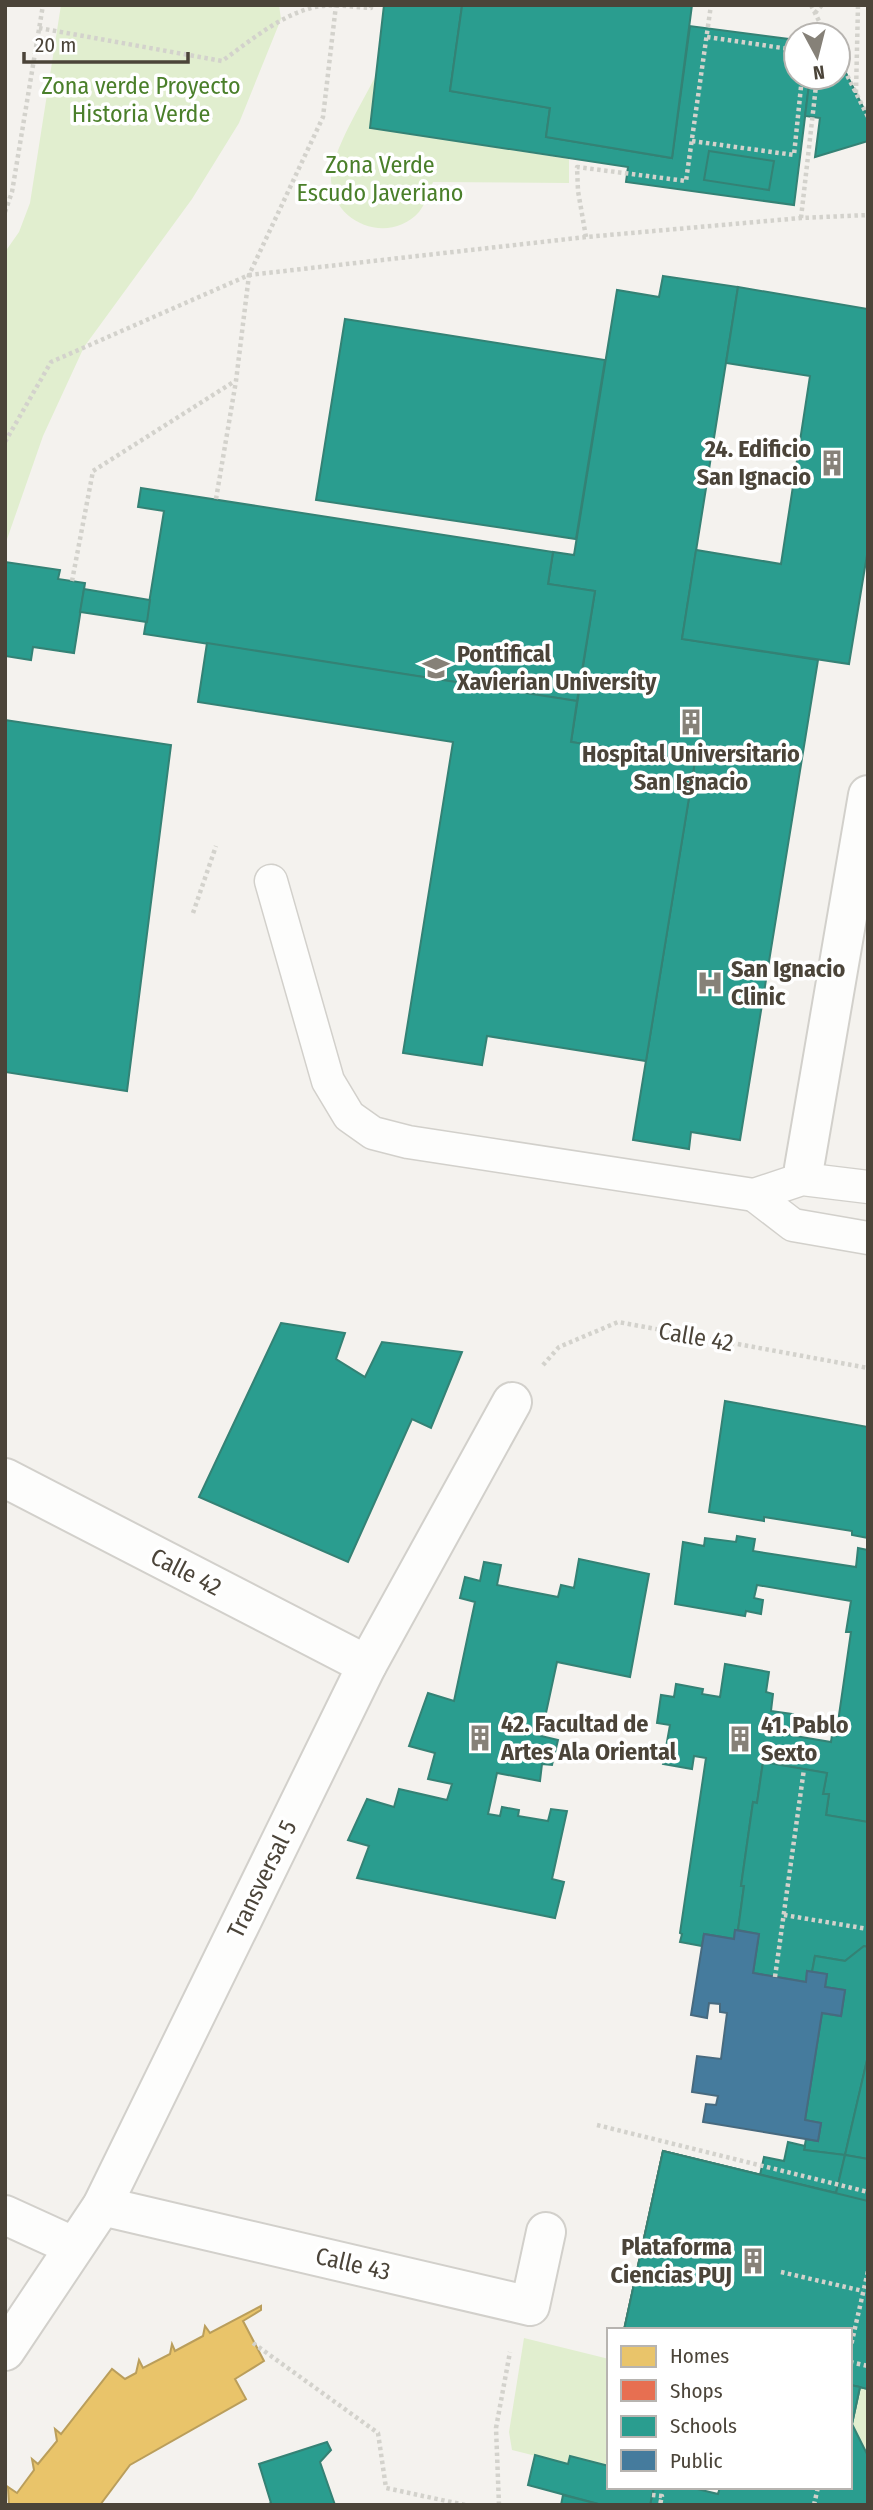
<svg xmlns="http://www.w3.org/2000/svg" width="873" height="2510" font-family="'Fira Sans Condensed',sans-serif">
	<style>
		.green { fill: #e1eecf }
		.homes { fill: #e9c46a; stroke: #ba9e5b; stroke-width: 2 }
		.shops { fill: #e76f51; stroke: #b8624a; stroke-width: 2 }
		.schools { fill: #2a9d8f; stroke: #348275; stroke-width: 2 }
		.public { fill: #457b9d; stroke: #476a7f; stroke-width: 2 }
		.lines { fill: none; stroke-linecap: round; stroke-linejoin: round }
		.service-casing { stroke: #d2d0cb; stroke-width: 35 }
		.pedestrian-casing { stroke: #d2d0cb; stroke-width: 42 }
		.minor-casing { stroke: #d2d0cb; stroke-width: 42 }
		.path { stroke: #d3d2cc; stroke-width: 4.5; stroke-dasharray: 3.5 3.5; stroke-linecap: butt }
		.service { stroke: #fdfdfc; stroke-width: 32 }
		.pedestrian { stroke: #fdfdfc; stroke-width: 38 }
		.minor { stroke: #fdfdfc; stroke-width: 38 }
		.labels { text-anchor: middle; stroke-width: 7; stroke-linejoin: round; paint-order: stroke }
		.park-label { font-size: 24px; fill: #4a7f2a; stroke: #fff }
		.poi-label { font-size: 24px; font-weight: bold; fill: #4b4439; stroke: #fff; text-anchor: start }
		.street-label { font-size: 24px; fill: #4b4439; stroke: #fff }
	</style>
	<rect width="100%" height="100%" fill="#f4f2ee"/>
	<g class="green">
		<polygon points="61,5 279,5 281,19 239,123 192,199 84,347 43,436 5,545 5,252 19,232 30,203"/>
		<path d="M376 75 370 128 569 159V183L433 182C429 192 426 203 419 212 389 245 333 224 331 180 330 154 364 100 376 75Z"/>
		<polygon points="524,2338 609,2359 609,2466 571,2456 568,2464 512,2450 509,2432"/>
		<polygon points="860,2387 868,2389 868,2456 852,2424"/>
	</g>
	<polygon class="homes" points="261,2306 261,2310 243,2321 264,2361 235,2379 246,2399 130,2465 100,2505 9,2505 8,2487 17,2493 34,2470 32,2459 38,2464 57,2441 55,2429 61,2434 112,2369 125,2379 136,2373 139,2360 143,2368 170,2354 172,2344 175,2351 203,2336 205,2326 210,2333"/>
	<polygon class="shops" points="663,2151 781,2180 781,2330 624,2330"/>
	<g class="schools">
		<polygon points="384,5 462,6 450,91 550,108 546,137 672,158 690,26 796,40 796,77 810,77 794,205 626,182 628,167 370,128"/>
		<polygon points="455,5 692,5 672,158 546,137 550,108 450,91 462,6"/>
		<polygon points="838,57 868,117 868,141 815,157 820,118 805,116 810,77 838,77"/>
		<polygon points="709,151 774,161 769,190 704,180"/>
		<polygon points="663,276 738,287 682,639 818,660 740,1140 691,1132 689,1149 633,1140 695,761 571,742 595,591 548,584 553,552 574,555 617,290 659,297"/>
		<polygon points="738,287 868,309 868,549 849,664 682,639 696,550 781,564 810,376 726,363"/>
		<polygon points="345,319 605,360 576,539 316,500"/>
		<polygon points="141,488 553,552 548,584 595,591 577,701 144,634 164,511 138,507"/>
		<polygon points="5,562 60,570 58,579 85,583 74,653 33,647 31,660 5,656"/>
		<polygon points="84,589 150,600 147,622 80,612"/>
		<polygon points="207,643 577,701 571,742 695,761 646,1061 487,1036 482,1065 403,1053 453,742 198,702"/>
		<polygon points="5,720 171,745 127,1091 5,1072"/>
		<polygon points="281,1323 345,1333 336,1359 365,1377 382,1342 462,1352 431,1428 412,1419 348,1562 199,1497"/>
		<polygon points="725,1401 868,1427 868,1538 852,1535 852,1531 764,1517 764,1521 709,1512"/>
		<polygon points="737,1536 755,1539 753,1551 856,1567 858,1548 868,1550 868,1822 826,1815 829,1794 823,1794 827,1773 763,1762 757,1803 753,1802 741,1886 744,1886 738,1930 735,1930 734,1939 704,1934 702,1946 680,1942 682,1934 680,1933 706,1758 694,1756 692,1769 663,1764 670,1725 657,1723 661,1695 674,1697 676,1684 703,1689 702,1694 720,1697 725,1664 769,1672 766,1692 773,1694 771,1711 793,1714 789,1735 831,1742 832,1735 836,1736 851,1632 846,1632 851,1601 757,1585 754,1598 763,1600 761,1614 746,1611 745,1616 675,1604 683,1542 704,1546 705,1538 736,1542"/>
		<polygon points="579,1559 649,1574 630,1677 557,1662 541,1736 558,1740 552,1765 542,1764 540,1781 497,1773 488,1814 500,1816 502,1807 519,1810 518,1816 548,1821 551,1809 567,1811 552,1879 564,1882 555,1918 357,1878 369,1846 348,1840 367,1799 394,1807 399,1789 447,1800 452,1784 428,1779 435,1753 409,1746 428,1693 454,1701 475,1602 460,1598 465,1577 480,1581 484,1562 501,1565 497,1585 558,1597 561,1585 574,1588"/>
		<polygon points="763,1762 827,1773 823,1794 829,1794 826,1815 868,1822 868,1947 864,1946 845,1961 815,1956 812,1972 807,1971 806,1982 753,1973 759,1934 738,1930 744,1886 741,1886 753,1802 757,1803"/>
		<polygon points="864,1946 868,1947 868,2056 845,2155 804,2150 806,2139 818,2141 821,2123 805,2120 822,2013 841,2016 845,1990 825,1987 827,1974 812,1972 815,1956 845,1961"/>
		<polygon points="867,2060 868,2061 868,2159 845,2155"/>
		<polygon points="788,2142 805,2146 804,2150 845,2155 836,2193 760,2175 764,2157 784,2161"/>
		<polygon points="663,2151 836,2193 845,2155 868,2159 868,2389 850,2385 850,2330 624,2330"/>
		<polygon points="663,2151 868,2201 868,2389 850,2385 850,2330 624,2330"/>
		<polygon points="850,2385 860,2387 852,2424 868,2456 868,2505 650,2505 654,2487 689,2487 718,2494 720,2487 850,2487"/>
		<polygon points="850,2385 860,2387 852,2424 850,2423"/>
		<polygon points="327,2442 331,2450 320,2462 335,2505 267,2505 271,2503 259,2464"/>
		<polygon points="535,2455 568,2464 570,2456 609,2466 609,2487 654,2487 650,2505 602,2505 528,2485"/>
		<polygon points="563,2495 602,2505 561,2505"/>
	</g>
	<polygon class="public" points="735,1930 759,1934 753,1973 806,1982 807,1971 827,1974 825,1987 845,1990 841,2016 822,2013 805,2120 821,2123 818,2141 703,2122 706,2104 716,2105 718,2096 692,2092 697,2056 721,2059 727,2013 720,2012 720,2004 709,2003 707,2018 691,2015 702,1946 704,1934 734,1939"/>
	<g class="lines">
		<g class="service-casing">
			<g id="service">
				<polyline points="271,881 328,1081 349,1116 373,1133 408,1142 754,1195 802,1179 868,1187"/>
				<polyline points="754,1195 793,1225 868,1238"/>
			</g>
		</g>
		<g class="pedestrian-casing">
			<polyline id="pedestrian" points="804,1168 868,795"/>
		</g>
		<g class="minor-casing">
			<g id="minor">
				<polyline points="5,1478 367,1665"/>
				<polyline points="102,2206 530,2306 546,2232"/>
				<polyline points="5,2215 73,2246"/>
				<polyline points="5,2351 102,2206 367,1665 512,1402"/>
			</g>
		</g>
		<g class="path">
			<polyline points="811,5 826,35"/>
			<polyline points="815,13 822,5"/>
			<path d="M39 28 222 61C250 41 278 17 311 8 330 3 351 7 371 8V5"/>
			<polyline points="707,37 796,50"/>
			<polyline points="838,57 868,117"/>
			<polyline points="856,93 858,5"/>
			<polyline points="692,141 794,155 802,77"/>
			<polyline points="5,212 12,192 43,5"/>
			<polyline points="801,218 817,77"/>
			<polyline points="586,237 578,191 577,167 686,181 711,5"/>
			<polyline points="5,442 51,362 249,275 586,237 801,218 868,215"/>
			<polyline points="216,499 236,381 249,275 323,117 336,5"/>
			<polyline points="72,581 93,471 235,381"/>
			<polyline points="193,913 216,846"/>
			<polyline points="543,1365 559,1347 618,1322 868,1368"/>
			<polyline points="784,1915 868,1929"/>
			<polyline points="775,1977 804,1769"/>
			<polyline points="597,2125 868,2192"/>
			<polyline points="781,2272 863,2291"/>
			<polyline points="253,2343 378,2433 386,2488 465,2505"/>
			<polyline points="850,2350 868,2271"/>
			<polyline points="850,2362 868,2366"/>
			<polyline points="652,2495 662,2496 660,2505"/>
			<polyline points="499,2505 496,2428 510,2352"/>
			<polyline points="814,2505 818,2487"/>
		</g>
		<use href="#service" class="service"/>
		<use href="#pedestrian" class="pedestrian"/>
		<use href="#minor" class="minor"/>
	</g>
	<defs>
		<g id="building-bare" transform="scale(2.1)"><path d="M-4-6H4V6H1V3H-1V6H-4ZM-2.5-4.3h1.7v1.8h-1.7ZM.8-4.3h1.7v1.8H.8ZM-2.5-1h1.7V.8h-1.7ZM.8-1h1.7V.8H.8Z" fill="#868178" stroke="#fff" stroke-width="2.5" paint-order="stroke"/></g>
		<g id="university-bare" transform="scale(2.1)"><path d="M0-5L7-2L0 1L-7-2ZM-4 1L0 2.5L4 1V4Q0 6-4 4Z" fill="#868178" stroke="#fff" stroke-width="2.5" paint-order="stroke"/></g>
		<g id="hospital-bare" transform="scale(2.1)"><path d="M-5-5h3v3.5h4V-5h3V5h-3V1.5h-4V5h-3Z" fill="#868178" stroke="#fff" stroke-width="2.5" paint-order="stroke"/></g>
	</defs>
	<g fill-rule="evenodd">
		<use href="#building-bare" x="832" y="463"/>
		<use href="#university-bare" x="436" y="668"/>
		<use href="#building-bare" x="691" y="722"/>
		<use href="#hospital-bare" x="710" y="983"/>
		<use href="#building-bare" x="480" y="1738"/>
		<use href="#building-bare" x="740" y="1739"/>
		<use href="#building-bare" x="753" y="2261"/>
	</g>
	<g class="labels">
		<g class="park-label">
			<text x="141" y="94">Zona verde Proyecto<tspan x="141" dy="28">Historia Verde</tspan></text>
			<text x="380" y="173">Zona Verde<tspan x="380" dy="28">Escudo Javeriano</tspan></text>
		</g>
		<g class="poi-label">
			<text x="811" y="457" text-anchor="end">24. Edificio<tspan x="811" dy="28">San Ignacio</tspan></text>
			<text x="457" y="662">Pontifical<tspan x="457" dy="28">Xavierian University</tspan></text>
			<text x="691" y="762" text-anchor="middle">Hospital Universitario<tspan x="691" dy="28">San Ignacio</tspan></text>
			<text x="731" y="977">San Ignacio<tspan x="731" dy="28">Clinic</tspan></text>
			<text x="501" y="1732">42. Facultad de<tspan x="501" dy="28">Artes Ala Oriental</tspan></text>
			<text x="761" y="1733">41. Pablo<tspan x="761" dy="28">Sexto</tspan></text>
			<text x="732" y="2255" text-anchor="end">Plataforma<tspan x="732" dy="28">Ciencias PUJ</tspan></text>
		</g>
		<g class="street-label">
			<text transform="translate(696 1337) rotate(10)" y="8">Calle 42</text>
			<text transform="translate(186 1572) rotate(27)" y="8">Calle 42</text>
			<text transform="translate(262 1879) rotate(-64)" y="8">Transversal 5</text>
			<text transform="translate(353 2264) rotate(13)" y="8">Calle 43</text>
		</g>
	</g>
	<rect width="873" height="2510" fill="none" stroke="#4b4439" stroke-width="14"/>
	<rect x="607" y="2328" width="245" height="161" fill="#ffffff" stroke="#b7b4b0" stroke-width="2"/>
	<rect x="621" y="2346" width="35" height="21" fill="#e9c46a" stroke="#b7b4b0" stroke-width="2"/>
	<text x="670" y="2363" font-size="21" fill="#4b4439">Homes</text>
	<rect x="621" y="2380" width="35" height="21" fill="#e76f51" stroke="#b7b4b0" stroke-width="2"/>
	<text x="670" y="2398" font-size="21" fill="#4b4439">Shops</text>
	<rect x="621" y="2416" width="35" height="21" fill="#2a9d8f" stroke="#b7b4b0" stroke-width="2"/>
	<text x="670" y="2433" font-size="21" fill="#4b4439">Schools</text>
	<rect x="621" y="2450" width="35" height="21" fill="#457b9d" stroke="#b7b4b0" stroke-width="2"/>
	<text x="670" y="2468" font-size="21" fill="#4b4439">Public</text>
	<g transform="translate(817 56) rotate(173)"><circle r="33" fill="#ffffff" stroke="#b7b4b0" stroke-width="2"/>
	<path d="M0-5L12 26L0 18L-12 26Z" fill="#868178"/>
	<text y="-10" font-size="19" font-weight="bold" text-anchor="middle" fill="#4b4439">N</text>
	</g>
	<path d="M24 52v10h164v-10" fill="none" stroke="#4b4439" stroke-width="3.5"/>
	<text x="35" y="52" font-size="21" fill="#4b4439" stroke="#ffffff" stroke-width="5" paint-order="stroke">20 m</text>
</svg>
